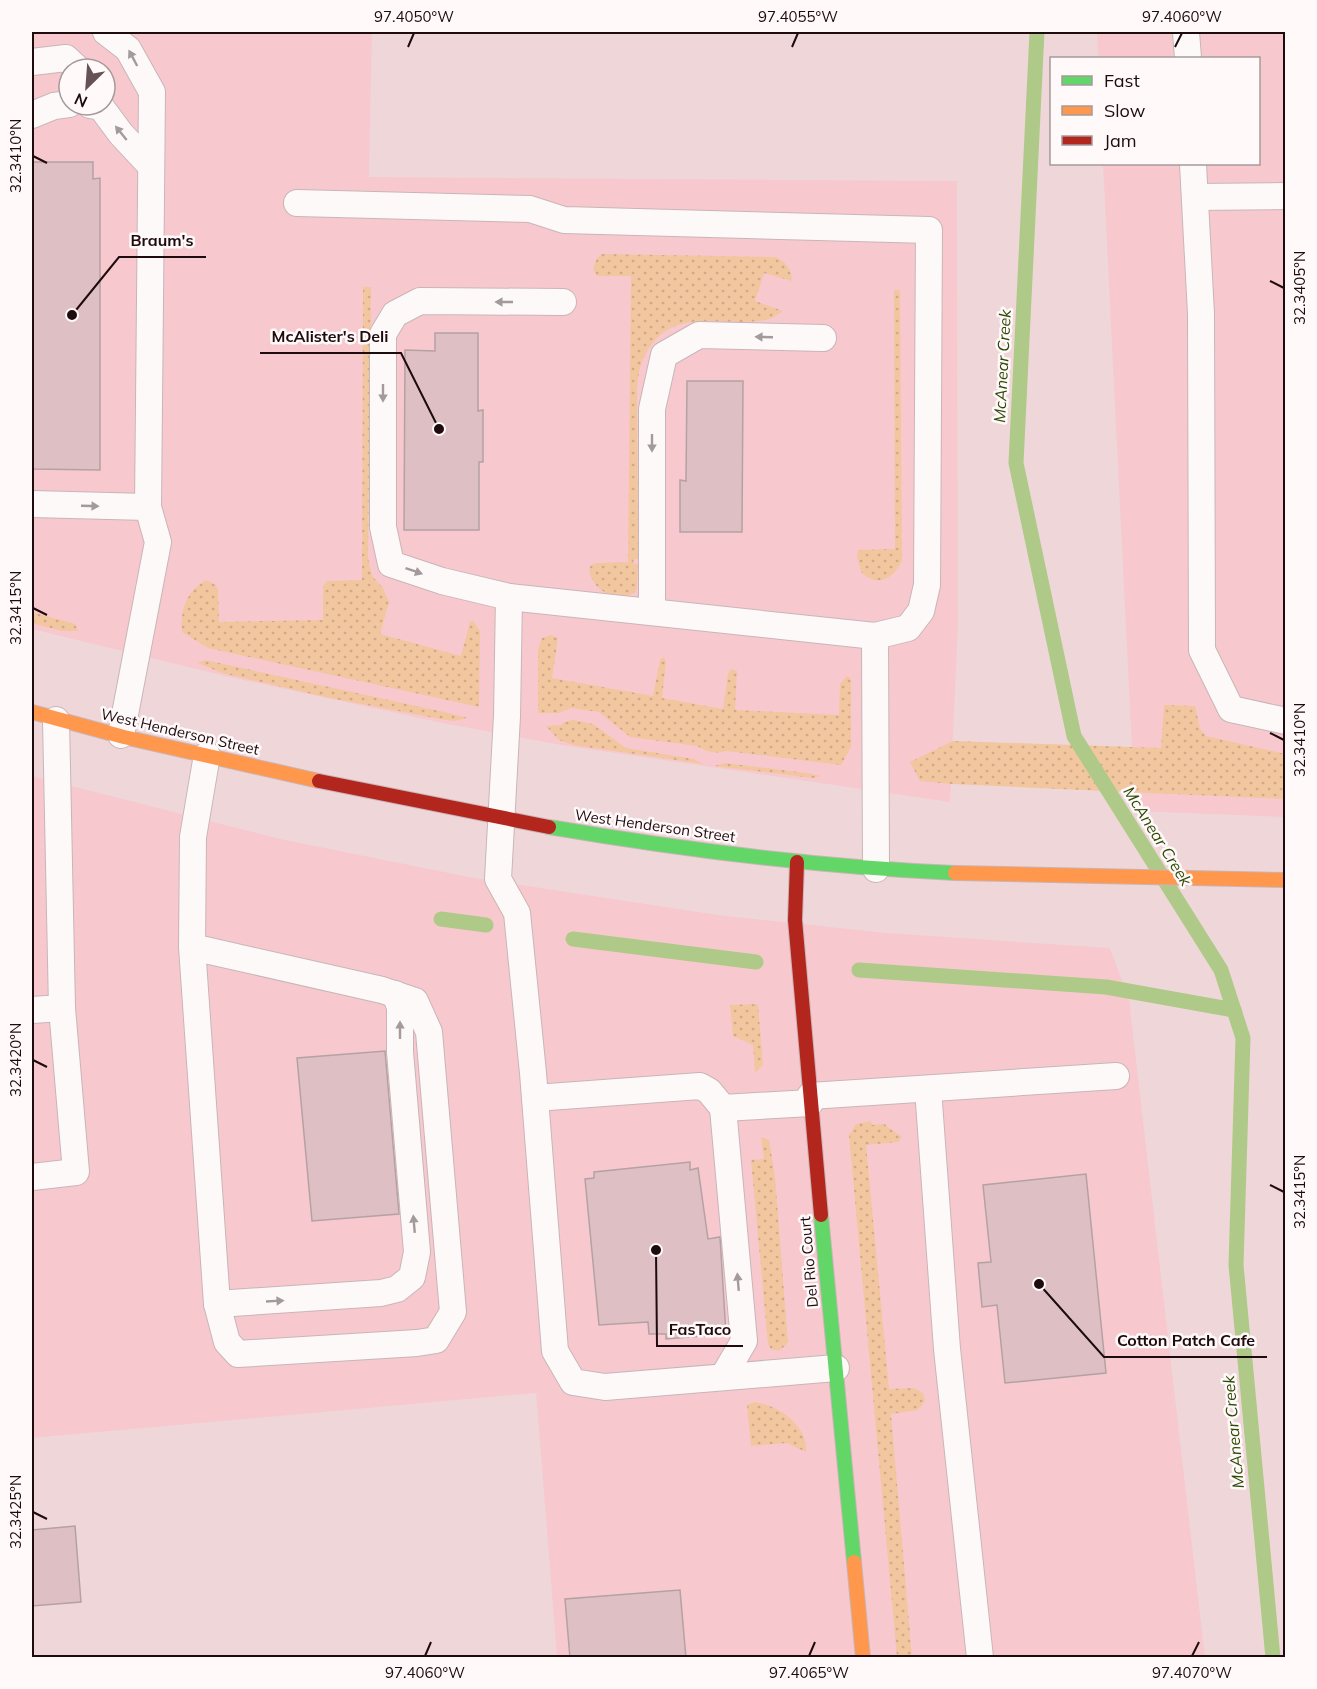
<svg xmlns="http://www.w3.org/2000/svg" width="1317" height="1689" font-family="Mulish,sans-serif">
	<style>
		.built { fill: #f7c9ce; fill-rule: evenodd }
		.grass { fill: url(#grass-dots) }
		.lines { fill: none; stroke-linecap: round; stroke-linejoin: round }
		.stream { stroke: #afca88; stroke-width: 15 }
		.building { fill: #debfc3; stroke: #b5a1a3; stroke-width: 1.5 }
		.lane-casing { stroke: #c9b5b7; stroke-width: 28 }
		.fast-casing { stroke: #c9b5b7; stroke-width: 16 }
		.slow-casing { stroke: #c9b5b7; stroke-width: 16 }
		.jam-casing { stroke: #c9b5b7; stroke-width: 16 }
		.lane { stroke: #fdf9f9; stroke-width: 26 }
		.fast { stroke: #63d668; stroke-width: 14 }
		.slow { stroke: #ff974d; stroke-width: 14 }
		.jam { stroke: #b3261e; stroke-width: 14 }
		.oneway { fill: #a39a9b }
		.ticks { fill: none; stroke: #1d0b0e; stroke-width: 2 }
		.labels { text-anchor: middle; stroke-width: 5; stroke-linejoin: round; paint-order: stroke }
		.street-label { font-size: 15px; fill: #1d0b0e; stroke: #fff9fa }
		.water-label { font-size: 16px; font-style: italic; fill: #2d4a04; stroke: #fff9fa }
		.leader { fill: none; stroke: #1d0b0e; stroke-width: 2 }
		.callout-dot { fill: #1d0b0e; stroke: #fff9fa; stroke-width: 2 }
		.callout-label { font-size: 16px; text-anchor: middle; font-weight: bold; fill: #1d0b0e; stroke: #fff9fa; stroke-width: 5; stroke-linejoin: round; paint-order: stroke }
		.neatline { fill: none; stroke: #1d0b0e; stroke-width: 2 }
		.ticks-label { font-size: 15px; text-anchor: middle; fill: #1d0b0e }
	</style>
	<defs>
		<pattern id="grass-dots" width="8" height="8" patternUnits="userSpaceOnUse" patternTransform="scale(1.5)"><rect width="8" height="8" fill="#f2c69f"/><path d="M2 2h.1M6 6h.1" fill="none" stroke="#cfa988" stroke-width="1.8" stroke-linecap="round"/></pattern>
	</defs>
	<rect width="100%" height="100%" fill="#efd7d9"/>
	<g class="built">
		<path d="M32 32H372L369 177 957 181 958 626 950 802 567 746 447 724 225 676 32 629ZM69 69H105V105H69Z"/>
		<polygon points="1097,32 1285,32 1285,817 1135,811 1103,164 1258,164 1258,58 1098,58"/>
		<polygon points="32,776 285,840 469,877 528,886 718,915 887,933 1110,948 1129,999 1205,1657 557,1657 536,1393 32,1438"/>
	</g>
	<g class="grass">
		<path d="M602 254 776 257C787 263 791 269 792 281L764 273 755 301 783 311C779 313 776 316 772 318 733 331 683 305 653 343 641 357 638 372 637 390L638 559H634L633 563 638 564 637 588 635 593C614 600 594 593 589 570L591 565 597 563 628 562 631 276H597L593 269 597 258Z"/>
		<path d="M363 287H371L368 558 372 576 383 588 389 602 380 634 461 656 470 622 473 621 480 631 479 707 208 648 182 632C180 610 186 592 206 580L216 585 218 590 219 622 323 620V586L327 581 362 580Z"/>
		<path d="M894 290H900L902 561C893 579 877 588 861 572L857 556 858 550 895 549Z"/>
		<polygon points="32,612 75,624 78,631 62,631 32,623"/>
		<path d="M551 635 558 638 552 678 653 696 660 660 663 657 666 661 662 698 723 709 728 674 731 669 737 671 735 710 839 715 840 684 847 676 850 678 851 681V747L841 765 727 751C715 754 707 752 697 746L630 737 599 712 571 708 559 713H538V649L542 638Z"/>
		<polygon points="205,660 444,712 468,718 454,721 440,719 325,697 222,673 198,663"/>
		<polygon points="1164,705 1195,706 1200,729 1206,736 1285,754 1285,799 952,784 920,781 910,762 953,741 1161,748"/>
		<polygon points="573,720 593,724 626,748 694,759 703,764 573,745 559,740 546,726 562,725 562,723"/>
		<polygon points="725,763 807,773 820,776 813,778 714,766"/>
		<polygon points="758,1004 763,1065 755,1073 753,1045 733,1036 730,1005"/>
		<polygon points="871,1121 872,1125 884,1124 902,1137 898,1142 866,1145 889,1389 914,1388 923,1393 925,1401 918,1410 891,1414 912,1657 897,1657 849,1135 856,1124"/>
		<polygon points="761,1137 769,1140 775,1177 788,1343 779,1351 771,1349 768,1344 751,1160 764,1159"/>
		<path d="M755 1402C779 1406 808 1425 806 1452L787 1443 751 1446 747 1405Z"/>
	</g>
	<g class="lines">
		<g class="stream">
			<polyline points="1037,32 1016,463 1074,736 1221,970 1243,1038 1236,1265 1273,1658"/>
			<polyline points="441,919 486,925"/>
			<polyline points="573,939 756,962"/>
			<polyline points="859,970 1106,987 1234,1010"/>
		</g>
	</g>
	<g class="building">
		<polygon points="32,162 93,162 93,179 100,178 100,470 32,469"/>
		<polygon points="435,333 478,333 478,411 483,410 483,462 479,462 479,530 404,530 405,350 435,351"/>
		<polygon points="687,381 743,381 742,532 680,532 680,480 686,481"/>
		<polygon points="385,1051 399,1214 312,1221 297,1058"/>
		<polygon points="690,1162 690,1170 698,1168 708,1239 720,1237 726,1334 666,1339 666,1334 649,1334 648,1322 599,1325 585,1179 594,1178 594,1172"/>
		<polygon points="1086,1174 1106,1373 1005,1383 997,1305 982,1307 978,1263 991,1262 983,1185"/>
		<polygon points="75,1526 81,1602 32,1606 32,1530"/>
		<polygon points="680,1590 686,1658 570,1658 565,1599"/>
	</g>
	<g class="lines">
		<g class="lane-casing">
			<g id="lane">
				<polyline points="106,32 128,49 152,92 148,507 158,542 121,735"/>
				<polyline points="1186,32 1188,58"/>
				<polyline points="32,62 66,58 78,69"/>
				<polyline points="90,105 101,107 121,134 151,166"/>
				<polyline points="32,115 54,106 69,104"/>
				<polyline points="1193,164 1201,314 1202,650 1231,709 1286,721"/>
				<polyline points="1195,197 1286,196"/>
				<polyline points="297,203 530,209 564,220 929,230 927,585 921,611 908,628 875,636 876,869"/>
				<polyline points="563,302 420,301 395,314 383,334 383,527 391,564 442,581 509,597 875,636"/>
				<polyline points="32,504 148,507"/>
				<polyline points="509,597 507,716 498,879 517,913 533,1073 555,1351 573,1382 605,1387 836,1368"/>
				<polyline points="652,612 652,409 664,355 699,335 823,338"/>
				<polyline points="192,947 382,990 415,1001 429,1032 453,1312 436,1340 417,1343 238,1354 227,1342 217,1304 192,947 193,837 207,755"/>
				<polyline points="32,1010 62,1008"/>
				<polyline points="928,1089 947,1349 980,1658"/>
				<polyline points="810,1096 1116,1076"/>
				<polyline points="535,1098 700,1086 709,1091 723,1108 810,1103"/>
				<polyline points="32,1177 76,1172 62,1008 56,720"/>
				<polyline points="217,1304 381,1293 397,1289 412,1277 417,1252 400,1052 400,1007 395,994"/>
				<polyline points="723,1377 744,1341 723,1108"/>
			</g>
		</g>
		<g class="fast-casing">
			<g id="fast">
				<path d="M549 827C684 850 818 867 955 873"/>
				<polyline points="821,1215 854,1562"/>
			</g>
		</g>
		<g class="slow-casing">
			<g id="slow">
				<polyline points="32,712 124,737 319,781"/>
				<polyline points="955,873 1286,880"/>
				<polyline points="854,1562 863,1658"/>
			</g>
		</g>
		<g class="jam-casing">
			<g id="jam">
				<polyline points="319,781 549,827"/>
				<polyline points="797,862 795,920 821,1215"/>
			</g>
		</g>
		<use href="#lane" class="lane"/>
		<use href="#fast" class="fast"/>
		<use href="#slow" class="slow"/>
		<use href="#jam" class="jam"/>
	</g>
	<defs><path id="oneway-solid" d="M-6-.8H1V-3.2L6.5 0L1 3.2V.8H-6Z" transform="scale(1.5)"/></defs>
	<g class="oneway">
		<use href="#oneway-solid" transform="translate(133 58) rotate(-118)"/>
		<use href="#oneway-solid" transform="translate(121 133) rotate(-129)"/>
		<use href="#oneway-solid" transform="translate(504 302) rotate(-180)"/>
		<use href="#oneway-solid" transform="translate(764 337) rotate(-178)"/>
		<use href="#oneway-solid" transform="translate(383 393) rotate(90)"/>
		<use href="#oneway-solid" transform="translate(652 443) rotate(90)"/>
		<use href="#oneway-solid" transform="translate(90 506) rotate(2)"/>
		<use href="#oneway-solid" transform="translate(414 571) rotate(19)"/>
		<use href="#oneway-solid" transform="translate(400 1030) rotate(-90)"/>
		<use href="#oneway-solid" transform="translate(414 1224) rotate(-95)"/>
		<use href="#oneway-solid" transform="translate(738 1282) rotate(-95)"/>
		<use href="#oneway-solid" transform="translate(275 1301) rotate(-3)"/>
	</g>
	<path class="ticks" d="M408 47 414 33M792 47 798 33M1175 47 1182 33M33 156 47 163M1270 281 1284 288M33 608 47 615M1270 733 1284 740M33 1060 47 1067M1270 1185 1284 1192M33 1512 47 1519M425 1656 431 1642M809 1656 815 1642M1192 1656 1199 1642"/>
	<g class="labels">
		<g class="street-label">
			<text transform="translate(180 732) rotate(13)" y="5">West Henderson Street</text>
			<text transform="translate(655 826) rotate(8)" y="5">West Henderson Street</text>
			<text transform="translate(809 1262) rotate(-95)" y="5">Del Rio Court</text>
		</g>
		<g class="water-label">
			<text transform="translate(1002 366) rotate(-87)" y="6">McAnear Creek</text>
			<text transform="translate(1158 836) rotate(58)" y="6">McAnear Creek</text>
			<text transform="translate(1233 1432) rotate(-95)" y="6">McAnear Creek</text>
		</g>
	</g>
	<path class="leader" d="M72 315L119 257H206M439 429L401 353H260M656 1250L657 1346H743M1039 1284L1104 1357H1267"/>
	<g class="callout-dot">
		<circle cx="72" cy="315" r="6"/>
		<circle cx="439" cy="429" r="6"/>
		<circle cx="656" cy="1250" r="6"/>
		<circle cx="1039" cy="1284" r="6"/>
	</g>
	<g class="callout-label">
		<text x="162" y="246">Braum's</text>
		<text x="330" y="342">McAlister's Deli</text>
		<text x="700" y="1335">FasTaco</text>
		<text x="1186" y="1346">Cotton Patch Cafe</text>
	</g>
	<rect width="1317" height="1689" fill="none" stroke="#fff9fa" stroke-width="66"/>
	<rect x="1050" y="57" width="210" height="108" fill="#fff9fa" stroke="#a59a9c" stroke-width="1.5"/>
	<rect x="1062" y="76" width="30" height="9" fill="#63d668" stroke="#a59a9c" stroke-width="1.5"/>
	<text x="1104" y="87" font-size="18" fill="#1d0b0e">Fast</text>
	<rect x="1062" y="106" width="30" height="9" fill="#ff974d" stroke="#a59a9c" stroke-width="1.5"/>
	<text x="1104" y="117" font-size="18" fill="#1d0b0e">Slow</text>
	<rect x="1062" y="136" width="30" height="9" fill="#b3261e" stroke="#a59a9c" stroke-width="1.5"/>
	<text x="1104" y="147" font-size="18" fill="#1d0b0e">Jam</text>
	<g transform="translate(87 87) rotate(205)"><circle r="28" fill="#fff9fa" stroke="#a59a9c" stroke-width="1.5"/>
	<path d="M0-4.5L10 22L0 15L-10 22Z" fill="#665255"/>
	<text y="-9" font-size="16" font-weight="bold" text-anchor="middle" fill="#1d0b0e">N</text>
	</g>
	<rect x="33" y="33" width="1251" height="1623" class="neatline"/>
	<g class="ticks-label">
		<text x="414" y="22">97.4050°W</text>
		<text x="798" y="22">97.4055°W</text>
		<text x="1182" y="22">97.4060°W</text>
		<text transform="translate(16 156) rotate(-90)" y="5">32.3410°N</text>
		<text transform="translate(1300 288) rotate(-90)" y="5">32.3405°N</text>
		<text transform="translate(16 608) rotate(-90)" y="5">32.3415°N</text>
		<text transform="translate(1300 740) rotate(-90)" y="5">32.3410°N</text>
		<text transform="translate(16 1060) rotate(-90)" y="5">32.3420°N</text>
		<text transform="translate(1300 1192) rotate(-90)" y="5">32.3415°N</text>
		<text transform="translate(16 1512) rotate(-90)" y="5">32.3425°N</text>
		<text x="425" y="1678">97.4060°W</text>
		<text x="809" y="1678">97.4065°W</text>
		<text x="1192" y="1678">97.4070°W</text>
	</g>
</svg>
